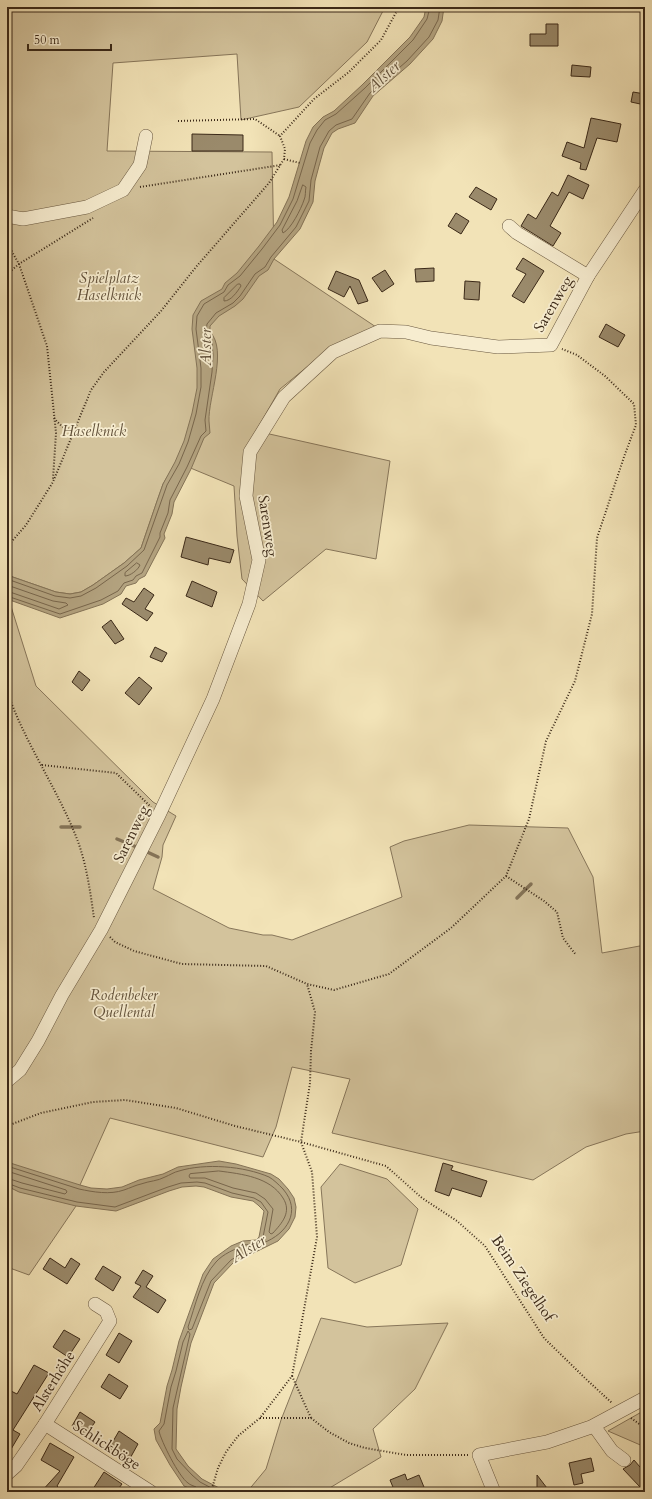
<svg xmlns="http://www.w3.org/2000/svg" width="652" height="1499" font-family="Cardo,serif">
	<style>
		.green { fill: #d3c39c; stroke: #87765a }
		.water { fill: #b4a481; stroke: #847357 }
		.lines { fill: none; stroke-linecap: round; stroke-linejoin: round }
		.shore { stroke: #78664c; stroke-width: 1 }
		.stream { stroke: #847357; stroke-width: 3.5 }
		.building { fill: #9a8a6b; stroke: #3b2918 }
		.minor-casing { stroke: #695840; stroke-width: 14 }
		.path { stroke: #3b2918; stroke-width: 2; stroke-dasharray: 1 2; stroke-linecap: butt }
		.minor { stroke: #f7edd0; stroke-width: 13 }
		.labels { text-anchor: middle; stroke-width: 3.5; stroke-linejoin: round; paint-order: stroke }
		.park-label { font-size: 15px; font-style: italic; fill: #615039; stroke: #f7edd0 }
		.street-label { font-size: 15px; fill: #3b2918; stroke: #f7edd0 }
		.water-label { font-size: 16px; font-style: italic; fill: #5f4e38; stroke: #f7edd0 }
	</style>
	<rect width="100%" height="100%" fill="#f2e3b7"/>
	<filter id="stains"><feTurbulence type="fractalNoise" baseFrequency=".005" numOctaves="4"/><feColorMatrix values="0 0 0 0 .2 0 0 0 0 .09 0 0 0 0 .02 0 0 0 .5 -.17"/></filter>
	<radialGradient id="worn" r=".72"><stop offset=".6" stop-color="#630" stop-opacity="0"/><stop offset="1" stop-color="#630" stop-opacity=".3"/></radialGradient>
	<g class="green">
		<polygon points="7,7 385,7 367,42 299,107 241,120 237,54 113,63 107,151 272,152 274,259 376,327 329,349 280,389 256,431 390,461 376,559 326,549 263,601 242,579 237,536 234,486 176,462 163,484 141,548 124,563 93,585 81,592 70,594 56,592 7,575"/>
		<polygon points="7,599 9,600 36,686 153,802 176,816 163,845 162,857 153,889 229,928 263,935 272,935 292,940 402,897 390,847 404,841 469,825 568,828 593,877 602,953 645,945 645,1131 626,1134 586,1147 533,1180 332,1133 350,1079 292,1067 276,1127 263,1157 110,1118 80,1185 76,1206 29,1275 7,1267 7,1075 11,1072 7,1066"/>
		<polygon points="340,1164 387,1179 418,1209 401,1265 355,1283 328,1268 321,1187"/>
		<polygon points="321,1318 367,1327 448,1323 415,1389 373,1429 381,1457 323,1492 247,1492 266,1469 281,1420"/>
		<polygon points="645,1410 645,1447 608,1431"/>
	</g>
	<g class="water">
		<path d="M426 7H444L442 21 433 39 410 64 373 96 355 123 338 129 332 133 324 148 319 166 315 181 313 202 300 229 274 259 268 270 259 276 243 299 235 306 219 316 210 326V332C228 350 208 398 209 421 209 425 210 429 210 433L204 438 191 469 174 502 172 514 164 534 165 538 145 576 139 579 136 583 126 586 121 594 103 604 60 618 7 599V575L56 592 70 594 81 592 93 585 124 563 141 548 157 501 163 484 175 462 184 441 192 413 197 388V368L192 329 193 315 201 301 222 289 225 283 237 273 259 246 277 222 289 197 306 141 313 127 323 117 334 111 362 85 410 37 424 17Z"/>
		<polygon points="219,1161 236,1164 271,1174 279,1179 288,1189 294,1198 296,1207 295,1217 289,1229 278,1241 233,1263 214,1283 191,1343 181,1387 177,1409 176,1449 188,1466 202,1479 221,1489 226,1490 232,1489 239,1492 198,1492 184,1486 170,1465 156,1440 154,1429 160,1423 167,1386 172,1370 179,1341 203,1274 213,1259 231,1246 243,1241 256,1240 259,1237 264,1211 258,1205 253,1201 231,1197 204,1187 196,1186 182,1187 169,1191 116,1211 76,1206 19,1192 7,1186 7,1162 80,1185 91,1188 107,1189 122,1187 139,1180 163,1174 178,1167"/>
	</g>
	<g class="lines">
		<g class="shore">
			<path d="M303 185 306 187C305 191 306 196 304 200 301 209 291 229 283 233L282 230 297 201Z"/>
			<path d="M238 284H240L241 286C237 292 231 301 224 301V298Z"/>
			<path d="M137 563 140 565C138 570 130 576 125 576V573Z"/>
			<polyline points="7,579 55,596 70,598 81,596 96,588 127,566 144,550 167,485 179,464 188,442 196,414 201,387 201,368 196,329 197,316 204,304 224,292 228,285 240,276 262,249 280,225 293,199 310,143 317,130 325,120 336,114 365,88 413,40 427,19 430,7"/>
			<polyline points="7,585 53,601 66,603 68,605 59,609 7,591"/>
			<polyline points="7,596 60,614 101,600 118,591 124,583 133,580 136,576 142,573 160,537 160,533 168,513 170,500 187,467 201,436 206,431 205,420 212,372 213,355 212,342 206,332 207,324 216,313 233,303 240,296 255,274 265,267 271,257 296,227 309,201 311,180 320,147 329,131 336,125 352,119 370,93 407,61 429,37 438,20 440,7"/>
			<path d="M7 1166 79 1189C93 1192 110 1195 124 1190 130 1188 136 1185 141 1184 149 1181 158 1181 165 1177 170 1175 174 1172 179 1171 205 1163 244 1166 269 1177 274 1180 278 1184 283 1189 302 1211 287 1234 263 1243L261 1241 263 1237 268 1212 261 1202 254 1198 232 1193 205 1183 197 1182 181 1183 168 1187 115 1207 77 1202 20 1188 7 1183"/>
			<polyline points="7,1171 66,1190 67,1192 65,1194 22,1183 7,1178"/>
			<path d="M219 1171C242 1174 270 1177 283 1198 292 1212 282 1223 273 1233L271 1234 269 1232 273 1209 265 1199 256 1193 233 1188 205 1178H190L189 1176 190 1174Z"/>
			<path d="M245 1245 253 1244 255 1246 231 1260 211 1281 192 1329 189 1330 188 1327C195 1307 201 1278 216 1262 223 1254 235 1249 245 1245Z"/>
			<path d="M198 1492 196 1487C194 1486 190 1485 188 1483 179 1477 161 1441 159 1431L164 1424 171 1387 176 1371 183 1342 188 1331 190 1334 173 1408 172 1449 177 1459 192 1475 200 1482 219 1492"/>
		</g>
		<g class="stream">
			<polyline points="61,827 80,827"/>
			<polyline points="117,839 139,848"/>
			<polyline points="145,851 158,857"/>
			<polyline points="517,898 531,884"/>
		</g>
	</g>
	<g class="building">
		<polygon points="546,24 558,24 558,46 530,46 530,34 546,34"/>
		<polygon points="572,65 591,67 590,77 571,76"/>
		<polygon points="633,92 645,94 645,105 631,102"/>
		<polygon points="591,118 621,124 617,142 597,138 586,170 580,169 581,163 562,156 567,142 584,148"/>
		<polygon points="192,134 243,135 243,151 192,151"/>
		<polygon points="568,175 589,185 583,199 569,192 550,226 561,233 553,246 521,226 528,214 536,219 552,192 558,196"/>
		<polygon points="476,187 497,199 491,210 469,197"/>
		<polygon points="456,213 469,221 461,234 448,226"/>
		<polygon points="523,258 544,271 524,303 512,296 526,274 516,269"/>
		<polygon points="434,268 434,281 416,282 415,269"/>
		<polygon points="385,270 394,284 382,292 372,278"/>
		<polygon points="336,271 359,280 368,301 358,304 350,286 344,297 328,289"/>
		<polygon points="465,281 480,282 479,300 464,299"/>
		<polygon points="606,324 625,335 618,347 599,337"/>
		<polygon points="186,537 234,550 230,563 209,558 208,565 181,557"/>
		<polygon points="192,581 217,592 212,607 186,596"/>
		<polygon points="144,588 154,595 145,609 153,613 147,621 122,604 126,598 134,602"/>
		<polygon points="111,620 124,639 115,644 102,627"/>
		<polygon points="155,647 167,653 162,662 150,657"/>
		<polygon points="79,671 90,680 82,691 72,682"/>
		<polygon points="139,677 152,688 139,705 125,693"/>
		<polygon points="443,1163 453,1166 451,1170 487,1181 481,1197 452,1188 449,1196 435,1191"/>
		<polygon points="50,1258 65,1268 71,1258 80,1264 67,1284 43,1269"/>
		<polygon points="103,1266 121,1277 113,1291 95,1279"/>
		<polygon points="143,1270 153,1276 146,1287 166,1300 158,1313 133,1297 141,1286 135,1283"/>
		<polygon points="64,1330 80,1339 68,1357 53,1347"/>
		<polygon points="119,1333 132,1341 119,1363 106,1355"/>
		<polygon points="34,1365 49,1373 13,1430 20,1434 7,1456 7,1397 11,1391 17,1394"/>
		<polygon points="109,1374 128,1386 120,1399 101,1387"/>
		<polygon points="80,1412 95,1422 86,1435 72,1426"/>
		<polygon points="119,1431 138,1444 128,1462 108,1450"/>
		<polygon points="50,1443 74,1457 57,1486 63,1492 41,1492 60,1471 41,1460"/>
		<polygon points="591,1458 594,1471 581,1474 583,1483 574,1485 569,1463"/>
		<polygon points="634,1460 640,1467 645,1463 645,1482 640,1487 623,1469 630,1465"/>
		<polygon points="104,1472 122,1484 116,1492 91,1492"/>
		<polygon points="405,1474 407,1480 419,1475 426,1492 395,1492 390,1480"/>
		<polygon points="537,1475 550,1492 537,1492"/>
	</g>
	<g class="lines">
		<g class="minor-casing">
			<g id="minor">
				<polyline points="7,216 23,219 87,207 123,190 140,165 146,136"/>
				<polyline points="509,226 517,233 588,276"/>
				<polyline points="7,1081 20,1070 38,1041 62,995 101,930 159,815 213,699 249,604 259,560 246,496 250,452 284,397 333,352 380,331 406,332 431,338 498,347 551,345 588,276 645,190"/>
				<polyline points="45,1424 151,1492"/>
				<polyline points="594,1426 612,1451 624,1460"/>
				<polyline points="7,1474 16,1466 45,1424 110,1321 106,1311 95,1304"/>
				<polyline points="494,1492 479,1455 547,1442 591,1427 645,1398"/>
			</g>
		</g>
		<g class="path">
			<polyline points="178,121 255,119 280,136"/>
			<polyline points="284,159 300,163"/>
			<polyline points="140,187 281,165"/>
			<polyline points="7,243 19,264 47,346 56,433 53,479"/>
			<polyline points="7,274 19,264 93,218"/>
			<path d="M54 418C60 425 66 432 75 427"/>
			<polyline points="7,536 12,540"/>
			<polyline points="7,547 26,525 53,482 91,390 104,372 161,311 196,267 269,183 284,159 285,149 280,136 314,99 349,72 381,40 399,7"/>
			<path d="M7 691C24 741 55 785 75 834 86 860 90 890 94 918"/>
			<polyline points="42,765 116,773 151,807"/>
			<polyline points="506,876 544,901 557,912 563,938 576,955"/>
			<polyline points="110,937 115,942 134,951 182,964 266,966 307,984 334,990 389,974 451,928 506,876 529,819 546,741 575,681 592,614 597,538 625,454 636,425 634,404 605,376 577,355 562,349"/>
			<polyline points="7,1126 41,1113 93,1102 125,1100 176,1108 235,1126 301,1142 386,1166 422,1198 457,1221 485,1246 544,1338 587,1380 612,1403"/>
			<polyline points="292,1376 311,1418"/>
			<polyline points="260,1418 311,1418 329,1432 349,1443 365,1448 406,1455 468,1455"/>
			<polyline points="631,1418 645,1428"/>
			<polyline points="211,1492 218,1468 226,1452 238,1436 260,1418 292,1376 295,1360 317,1237 312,1172 301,1142 310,1083 311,1051 315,1012 307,984"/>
		</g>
		<use href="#minor" class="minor"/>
	</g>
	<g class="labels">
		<g class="park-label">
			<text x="109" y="283">Spielplatz<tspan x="109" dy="17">Haselknick</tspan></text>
			<text x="94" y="436">Haselknick</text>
			<text x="124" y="1000">Rodenbeker<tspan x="124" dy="17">Quellental</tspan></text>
		</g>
		<g class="street-label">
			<text transform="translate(553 304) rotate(-60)" y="5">Sarenweg</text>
			<text transform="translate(268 526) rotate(81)" y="5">Sarenweg</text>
			<text transform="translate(131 834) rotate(-64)" y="5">Sarenweg</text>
			<text transform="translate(523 1278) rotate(56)" y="5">Beim Ziegelhof</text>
			<text transform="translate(53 1381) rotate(-58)" y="5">Alsterhöhe</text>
			<text transform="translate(107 1445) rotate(33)" y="5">Schlickböge</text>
		</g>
		<g class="water-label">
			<text transform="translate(383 76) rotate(-43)" y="6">Alster</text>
			<text transform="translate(205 347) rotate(-90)" y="6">Alster</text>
			<text transform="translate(248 1248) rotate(-32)" y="6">Alster</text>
		</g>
	</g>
	<rect width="652" height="1499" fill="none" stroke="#f2e3b7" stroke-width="24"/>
	<rect x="8" y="8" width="636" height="1483" fill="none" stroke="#3b2918" stroke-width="2"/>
	<rect x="12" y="12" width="628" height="1475" fill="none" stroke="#3b2918"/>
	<path d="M28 44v6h83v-6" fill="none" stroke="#3b2918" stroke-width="2"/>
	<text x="34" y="44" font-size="12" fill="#3b2918" stroke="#f7edd0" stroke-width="3" paint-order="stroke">50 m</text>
	<rect width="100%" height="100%" filter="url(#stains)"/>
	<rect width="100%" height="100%" fill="url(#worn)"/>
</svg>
